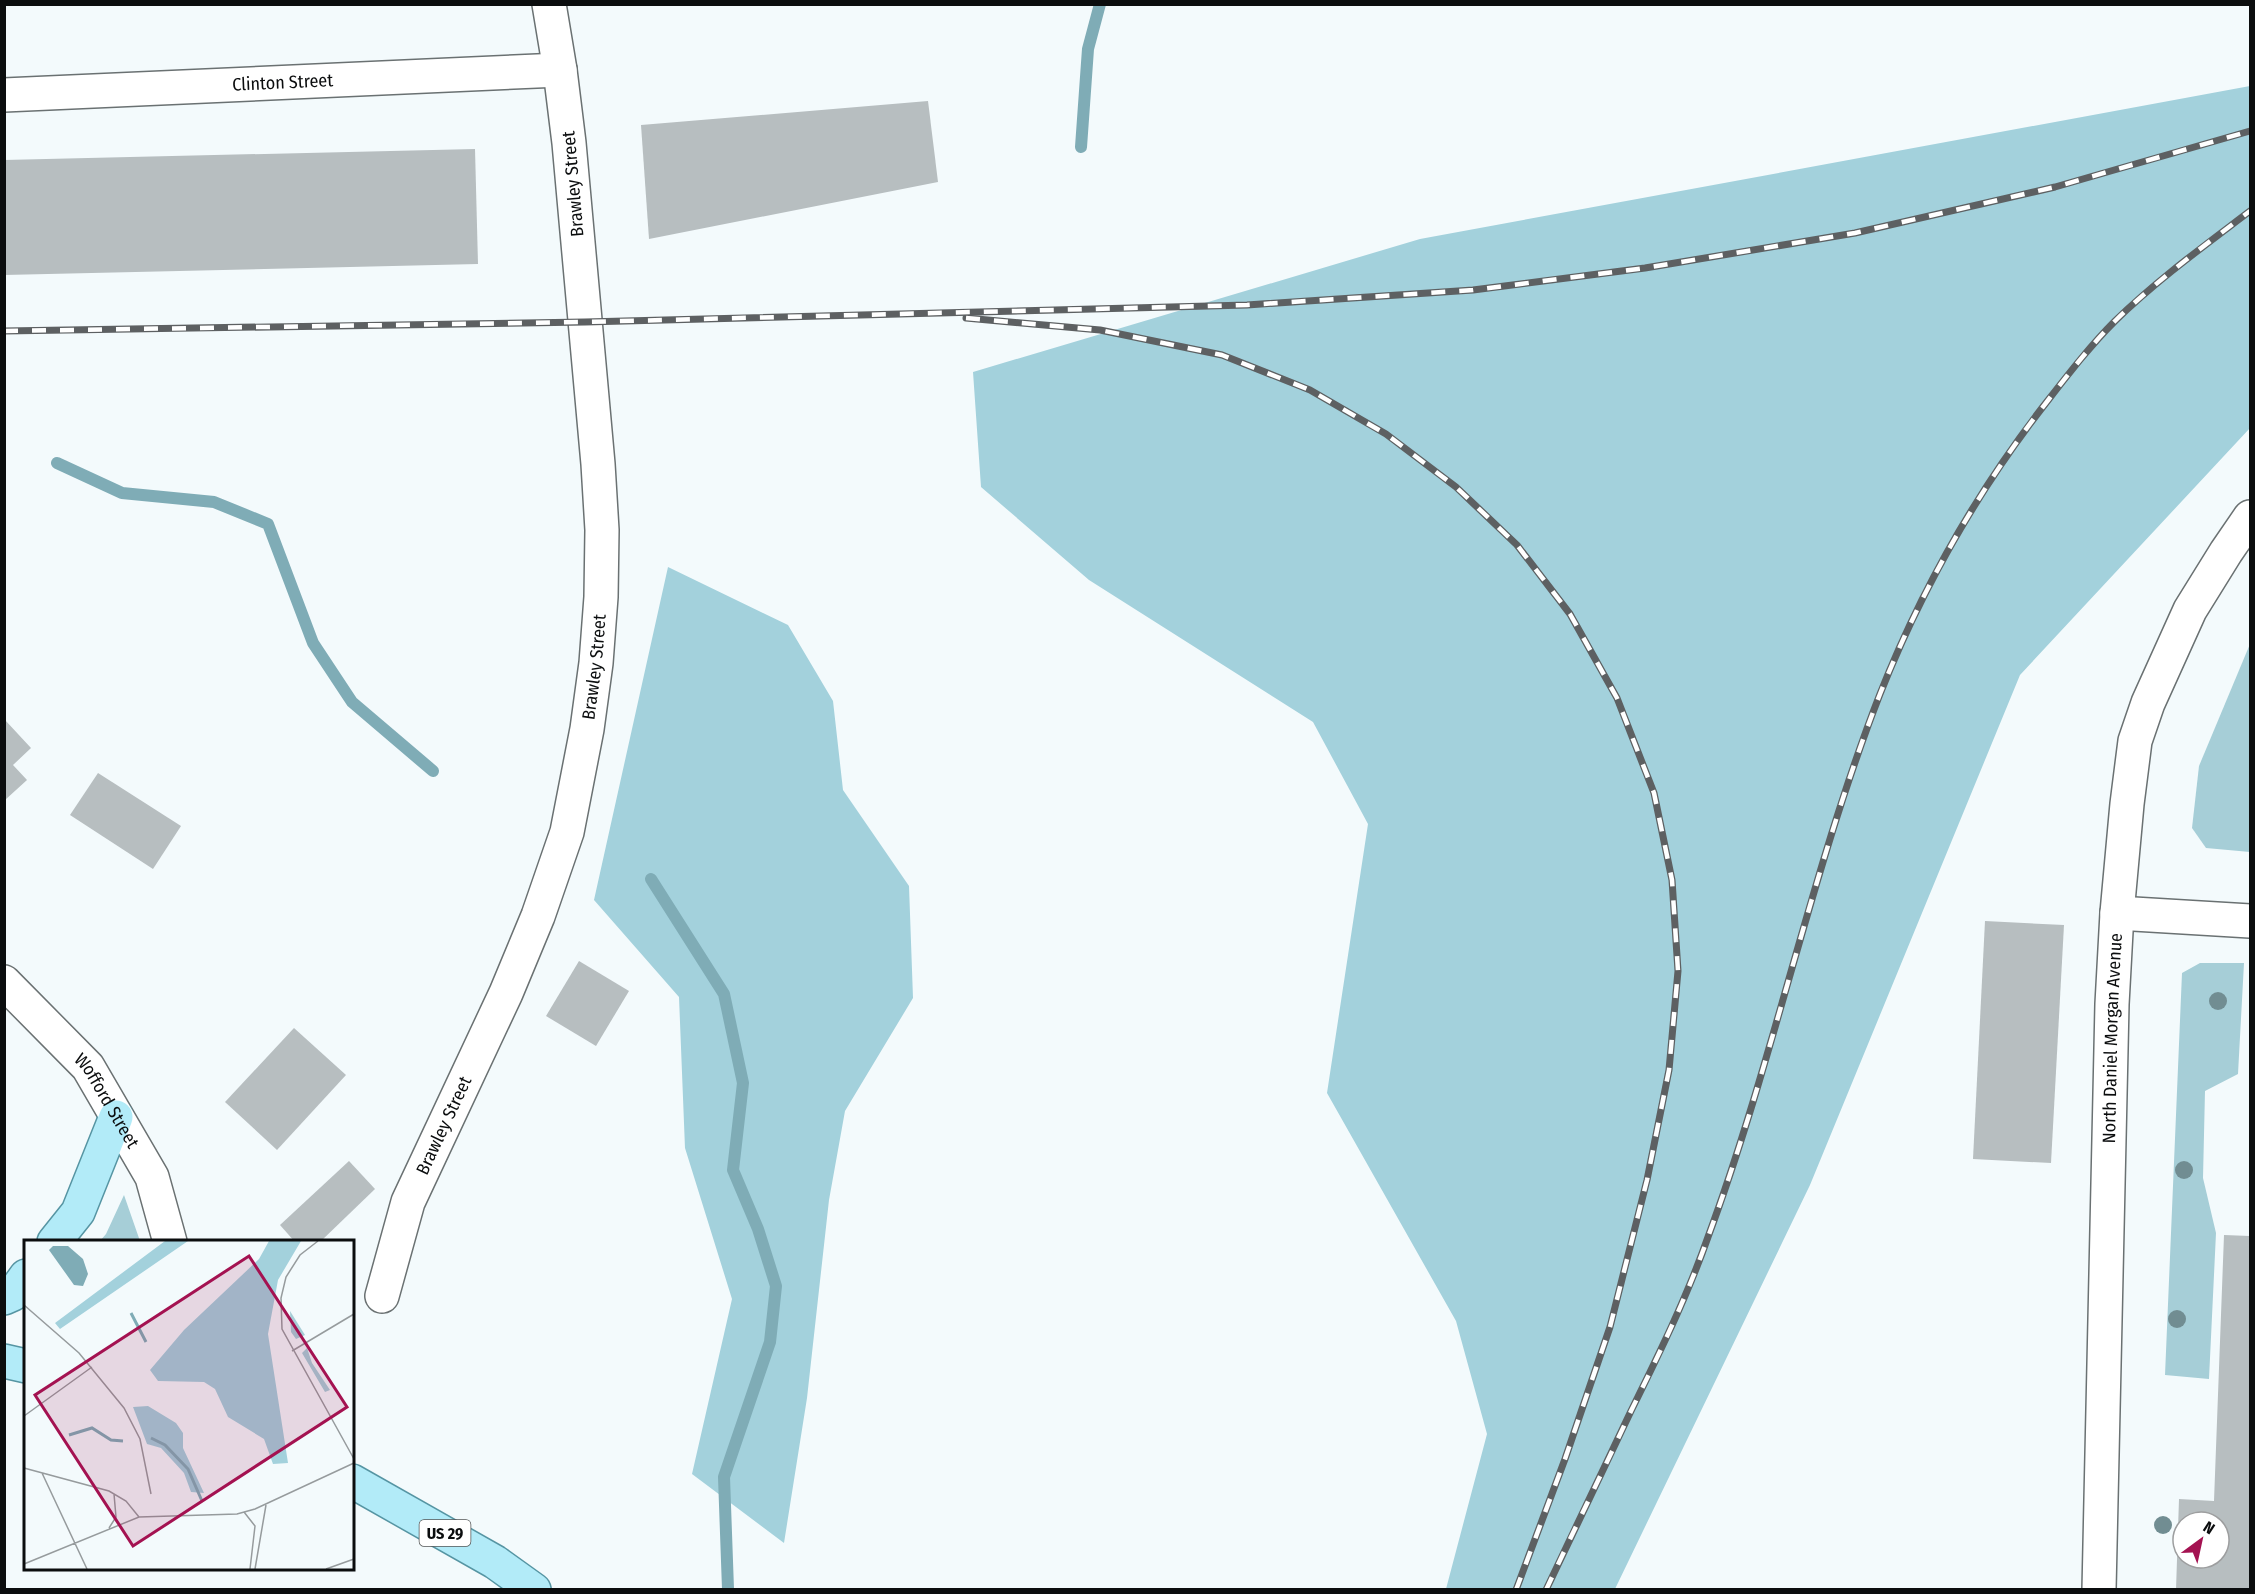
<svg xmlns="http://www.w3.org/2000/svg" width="2255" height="1594" font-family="'Fira Sans Condensed',sans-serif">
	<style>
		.green { fill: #a6ced7 }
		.forest { fill: #a3d1dc }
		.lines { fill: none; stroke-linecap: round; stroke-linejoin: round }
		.stream { stroke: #7facb6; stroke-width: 12 }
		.building { fill: #b7bec0; fill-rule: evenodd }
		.street-casing { stroke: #6a7172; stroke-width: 36 }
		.secondary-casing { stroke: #6a7172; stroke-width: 36 }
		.primary-casing { stroke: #5695a3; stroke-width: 36 }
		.street { stroke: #fff; stroke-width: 33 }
		.secondary { stroke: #fff; stroke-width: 33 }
		.primary { stroke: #b2ebf8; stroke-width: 33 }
		.rail-casing { stroke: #5d6062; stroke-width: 7 }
		.rail { stroke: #fff; stroke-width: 4.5; stroke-dasharray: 14; stroke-linecap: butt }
		.tree { fill: #718d92 }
		.labels { text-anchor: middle; stroke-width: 4.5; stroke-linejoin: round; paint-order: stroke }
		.shield { fill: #fff; stroke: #545656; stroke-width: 1.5 }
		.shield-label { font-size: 16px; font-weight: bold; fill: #0b0d0e }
		.street-label { font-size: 18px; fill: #0b0d0e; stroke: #fff }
		.inset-river { fill: none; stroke: #7facb6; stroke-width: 3 }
		.inset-road { fill: none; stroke: #969b9d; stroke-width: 1.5 }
		.view { fill: #a41251; fill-opacity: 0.15; stroke: #a41251; stroke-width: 3 }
		.inset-edge { fill: none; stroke: #0b0d0e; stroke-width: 3 }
	</style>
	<rect width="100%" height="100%" fill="#f3fafc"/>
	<g class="green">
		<polygon points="2250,644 2250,852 2206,848 2192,828 2199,766"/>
		<polygon points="2200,963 2244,963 2238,1074 2205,1091 2203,1178 2216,1233 2209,1379 2165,1375 2182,973"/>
		<polygon points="124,1195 140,1241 100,1241 106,1234"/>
	</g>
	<g class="forest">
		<polygon points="2250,86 2250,428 2020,675 1810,1185 1615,1589 1446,1589 1487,1434 1456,1321 1327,1093 1368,824 1313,722 1089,580 981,487 973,372 1420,239"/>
		<polygon points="668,567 788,625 833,701 843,790 909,886 913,998 845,1111 829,1200 807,1398 784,1543 692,1474 732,1299 685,1148 679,997 594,900"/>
	</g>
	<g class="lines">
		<g class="stream">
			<polyline points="1081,147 1088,49 1100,4"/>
			<polyline points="57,463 122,493 214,502 268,524 313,643 352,702 433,771"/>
			<polyline points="651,879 724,994 743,1083 733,1170 758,1229 776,1286 770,1342 724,1477 728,1589"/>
		</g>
	</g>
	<g class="building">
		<polygon points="928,101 938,182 649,239 641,125"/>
		<polygon points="475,149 478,264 4,275 4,160"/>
		<polygon points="5,720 31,748 13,765 27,780 5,800"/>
		<polygon points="98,773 181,826 153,869 70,815"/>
		<polygon points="1985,921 2064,925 2051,1163 1973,1159"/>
		<polygon points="579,961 629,991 596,1046 546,1016"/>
		<polygon points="294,1028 346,1075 277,1150 225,1102"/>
		<polygon points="349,1161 375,1189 320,1242 295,1242 280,1225"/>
		<path d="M2224 1235 2250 1236V1590H2176L2179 1499 2214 1501ZM2183 1522H2219V1558H2183Z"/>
	</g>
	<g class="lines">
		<g class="street-casing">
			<g id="street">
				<path id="s1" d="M4 95 560 70"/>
				<polyline points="2117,913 2250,921"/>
				<path id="s2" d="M382 1296 408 1202 506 993 538 916 567 832 587 729 596 663 601 597 602 530 598 464 569 143 560 70 549 4"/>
			</g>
		</g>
		<g class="secondary-casing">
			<g id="secondary">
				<path id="s3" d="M4 982 88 1067 152 1177 170 1242"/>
				<path id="s4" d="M2099 1590 2112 1004 2117 913 2127 804 2135 741 2148 703 2190 610 2226 552 2250 517"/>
			</g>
		</g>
		<g class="primary-casing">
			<g id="primary">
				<polyline points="54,1242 78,1212 116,1117"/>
				<polyline points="4,1298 13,1294 26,1276"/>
				<polyline points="4,1361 26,1366"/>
				<polyline points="352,1481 495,1562 534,1590"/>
			</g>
		</g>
		<use href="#street" class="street"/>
		<use href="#secondary" class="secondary"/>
		<use href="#primary" class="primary"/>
		<g class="rail-casing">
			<g id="rail">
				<polyline points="966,318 1100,330 1222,355 1310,390 1386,434 1456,487 1517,545 1570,614 1617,698 1654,793 1672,880 1678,971 1669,1070 1647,1180 1610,1327 1565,1459 1516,1590"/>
				<polyline points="4,331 585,322 1247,305 1473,290 1645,268 1855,233 2055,187 2250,131"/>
				<path d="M1546 1590C1574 1530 1603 1471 1631 1411 1659 1354 1687 1297 1708 1237 1774 1059 1811 871 1880 694 1922 588 1979 488 2049 399 2070 372 2091 345 2115 321 2157 280 2204 246 2250 211"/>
			</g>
		</g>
		<use href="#rail" class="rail"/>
	</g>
	<g class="tree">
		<circle cx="2218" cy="1001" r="9"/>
		<circle cx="2184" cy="1170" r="9"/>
		<circle cx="2177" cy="1319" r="9"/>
		<circle cx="2163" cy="1525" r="9"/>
	</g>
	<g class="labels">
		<rect class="shield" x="419.5" y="1520" width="51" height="26" rx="4.5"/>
		<g class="shield-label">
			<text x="445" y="1539">US 29</text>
		</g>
		<g class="street-label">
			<text dy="6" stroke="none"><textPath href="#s1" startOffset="279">Clinton Street</textPath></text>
			<text transform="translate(573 184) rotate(-95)" y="6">Brawley Street</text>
			<text dy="6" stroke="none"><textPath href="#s2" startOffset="668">Brawley Street</textPath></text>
			<text dy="6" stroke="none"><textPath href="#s4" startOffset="552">North Daniel Morgan Avenue</textPath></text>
			<text dy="6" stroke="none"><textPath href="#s3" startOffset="158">Wofford Street</textPath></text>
			<text dy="6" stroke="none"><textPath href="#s2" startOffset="182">Brawley Street</textPath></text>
		</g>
	</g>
	<g transform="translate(24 1240)">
		<rect width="330" height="330" fill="#f3fafc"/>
		<path d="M266 71 281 95 272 99 267 92ZM283 108 288 123 306 150 301 152 278 113Z" fill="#a6ced7"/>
		<path d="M141 1H164L36 89 31 83ZM245 1H277L254 40 244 94 264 223 249 224 240 199 204 177 191 149 180 142 134 141 126 130 160 90 235 19ZM124 166 152 183 159 193V208L180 253 167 252 160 233 137 208 123 204 109 167Z" fill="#a3d1dc"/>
		<path d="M29 6H44L59 19 64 34 59 46 50 45 25 10Z" fill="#7facb6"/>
		<path class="inset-river" d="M107 73 122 102M45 195 68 188 87 200 99 201M127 198 141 205 164 229 178 261"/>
		<path class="inset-road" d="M294 1 276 15 262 37 257 58 258 89 330 219M0 65 55 113 100 168 116 199 127 254M268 111 330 74M0 176 68 127M0 228 85 251 102 261 115 277M18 233 63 329M220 272 231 286 226 329M85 288 92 277 90 254M0 324 115 277 213 274 231 269 330 223M231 329 242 265M302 329 330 319"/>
		<path class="view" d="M225 16 323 167 109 306 11 155Z"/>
		<rect width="330" height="330" class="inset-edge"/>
	</g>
	<rect width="2255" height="1594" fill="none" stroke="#0b0d0e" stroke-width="12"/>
	<g transform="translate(2201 1540) rotate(33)"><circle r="28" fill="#ffffff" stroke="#9d9e9f" stroke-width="1.5"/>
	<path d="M0-4.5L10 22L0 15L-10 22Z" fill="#a41251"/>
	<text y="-9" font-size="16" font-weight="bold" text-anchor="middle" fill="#0b0d0e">N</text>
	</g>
</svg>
